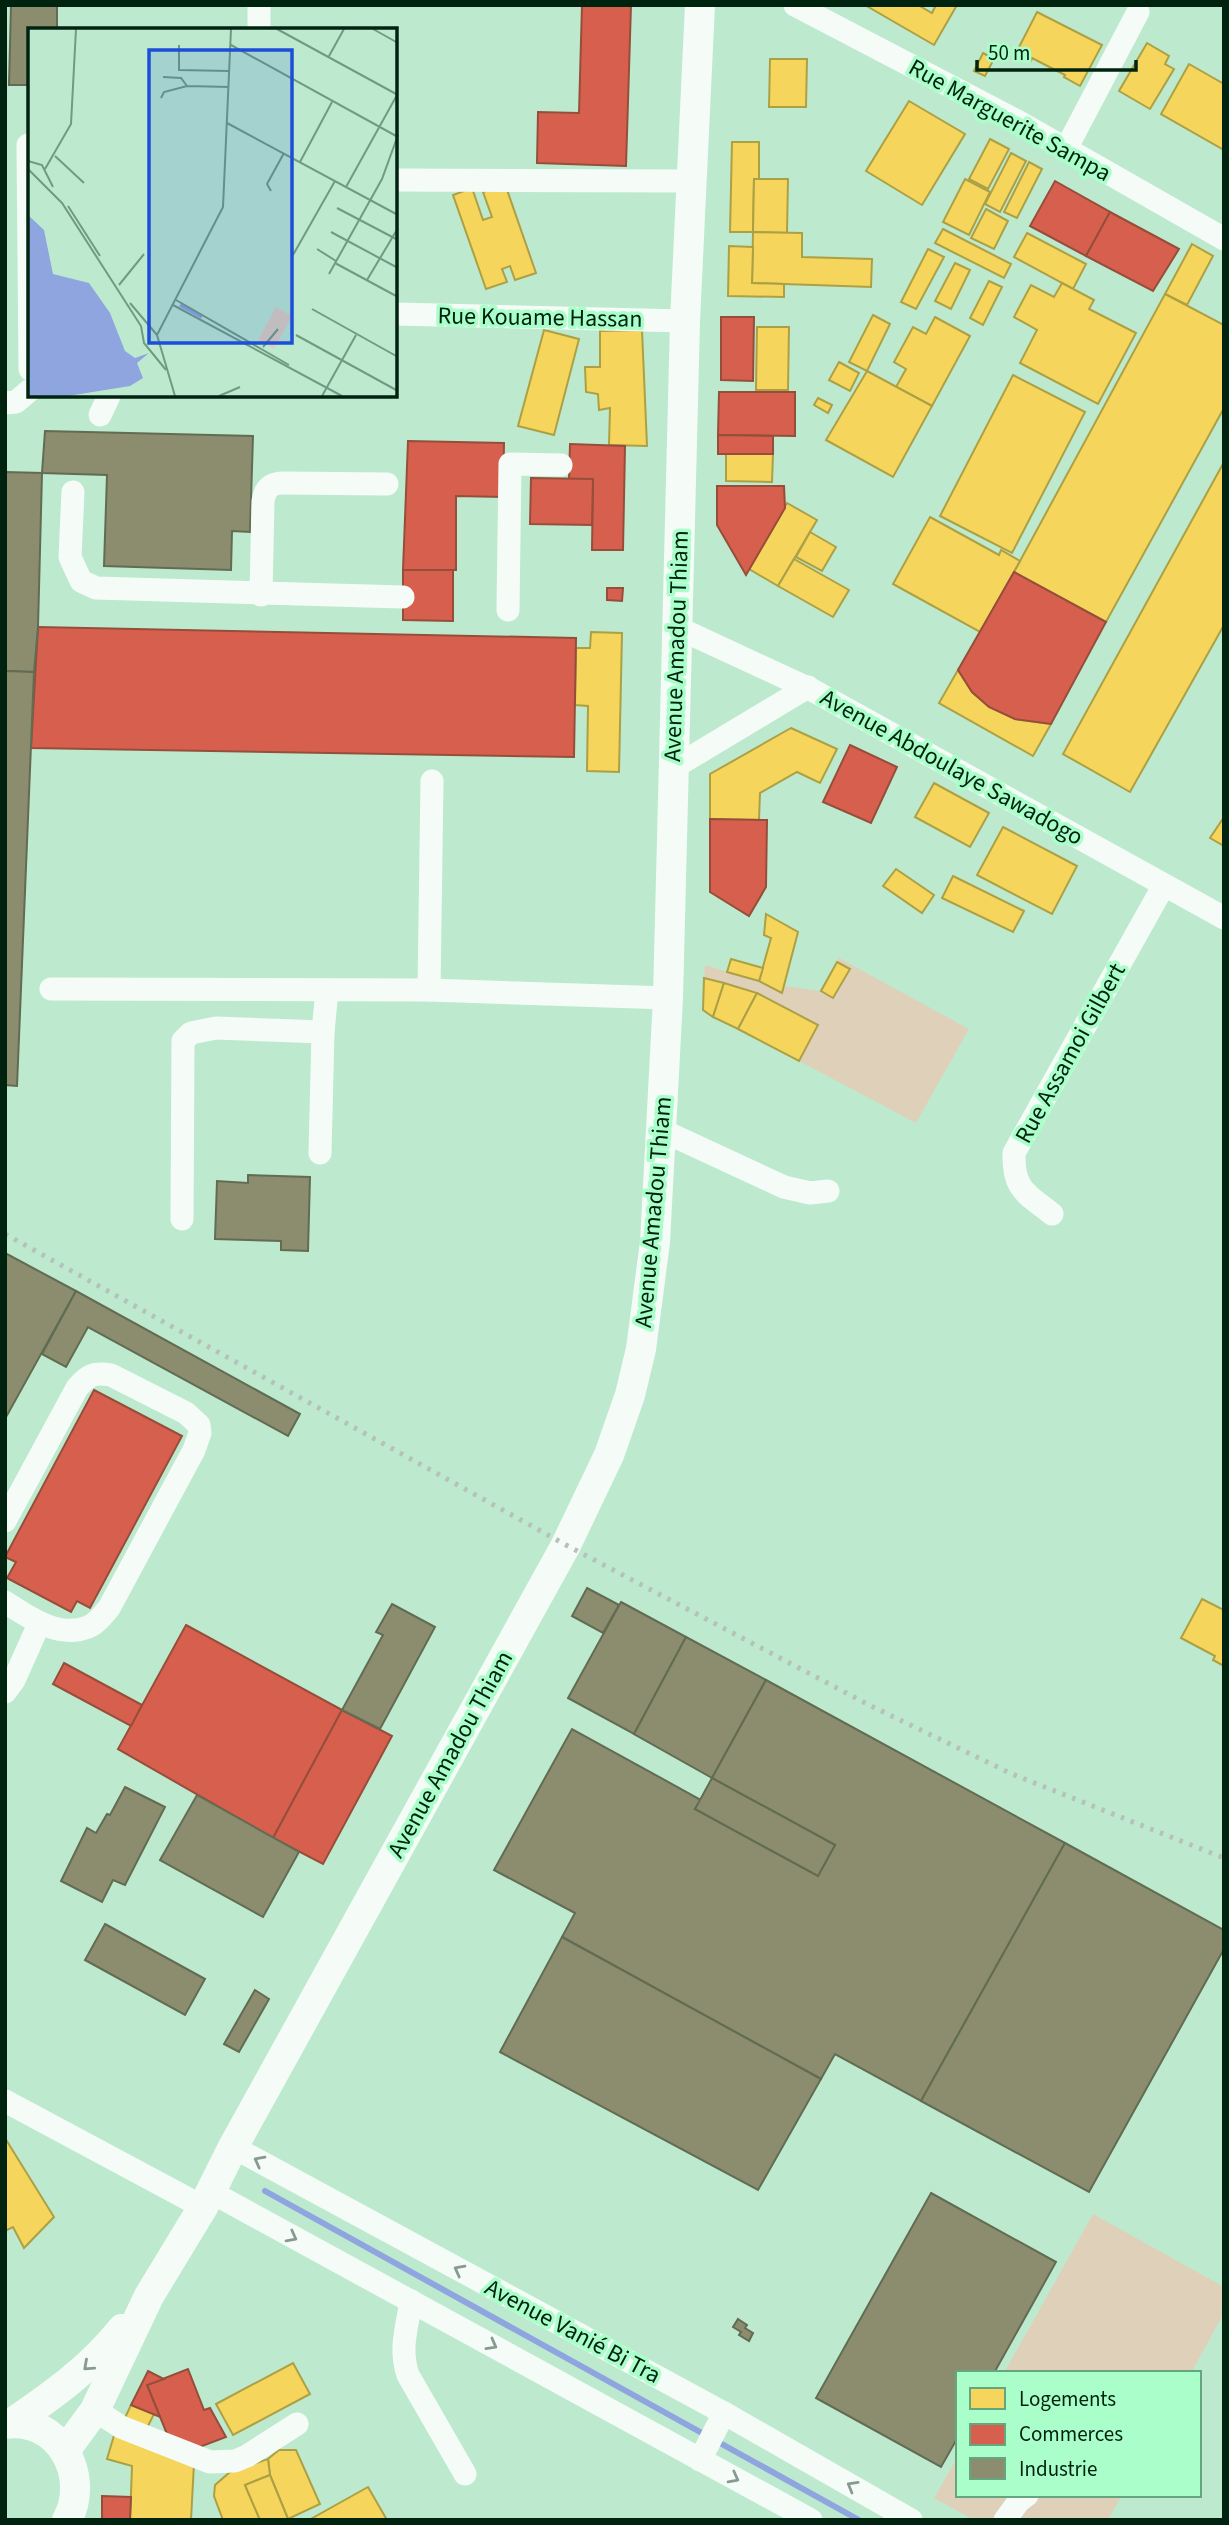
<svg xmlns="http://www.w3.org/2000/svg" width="1229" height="2525" font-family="'Source Sans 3',sans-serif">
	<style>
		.green { fill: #dfd0ba }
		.homes { fill: #f6d55c; stroke: #aca045; stroke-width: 2 }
		.shops { fill: #d6604d; stroke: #964e3b; stroke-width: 2 }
		.industry { fill: #8c8c6e; stroke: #626c52; stroke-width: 2 }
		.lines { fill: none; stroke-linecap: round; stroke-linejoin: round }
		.stream { stroke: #8ea5df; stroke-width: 6 }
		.minor { stroke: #f5fcf8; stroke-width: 23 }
		.major { stroke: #f5fcf8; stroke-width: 30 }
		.rail { stroke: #b5c1ba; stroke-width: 5; stroke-dasharray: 3.5 7; stroke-linecap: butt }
		.oneway { stroke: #879a90 }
		.labels { text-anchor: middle; stroke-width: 7; stroke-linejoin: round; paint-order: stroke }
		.street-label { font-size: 24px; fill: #002310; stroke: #a9fec9 }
		.inset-river { fill: none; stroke: #8ea5df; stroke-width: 3.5 }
		.inset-road { fill: none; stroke: #719a82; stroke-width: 2 }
		.view { fill: #1d4ed8; fill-opacity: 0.15; stroke: #1d4ed8; stroke-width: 3.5 }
		.inset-edge { fill: none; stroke: #002310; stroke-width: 3.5 }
	</style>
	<rect width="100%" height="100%" fill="#bdeace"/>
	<g class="green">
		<polygon points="839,958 969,1029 916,1123 799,1061 817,1025 757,993 704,978 705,965 759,981 781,993 784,986 820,991"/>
		<polygon points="1093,2214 1224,2287 1224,2313 1191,2373 1004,2373"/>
		<polygon points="958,2456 958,2495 1122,2495 1108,2520 974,2520 934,2498"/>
	</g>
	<g class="homes">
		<polygon points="865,5 918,5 932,13 936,5 957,5 934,45"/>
		<polygon points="1037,12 1102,45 1080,86 1064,77 1065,75 1032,58 1031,61 1016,53"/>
		<polygon points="1147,43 1169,56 1165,64 1174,69 1150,109 1119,91"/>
		<polygon points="983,53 994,59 985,76 974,71"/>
		<polygon points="770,59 807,59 806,107 769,107"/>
		<polygon points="1189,64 1224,84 1224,150 1161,114"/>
		<polygon points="909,101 965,134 922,205 866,171"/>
		<polygon points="990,139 1009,149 988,189 969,179"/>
		<polygon points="732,142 759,142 759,179 754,179 753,232 730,232"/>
		<polygon points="1011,153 1026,161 1000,212 985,204"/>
		<polygon points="1029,162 1042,169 1017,218 1004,212"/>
		<polygon points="754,179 788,179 787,233 753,232"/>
		<polygon points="965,179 990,192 969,235 943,222"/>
		<polygon points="505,184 536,273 515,280 510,266 502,269 507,282 486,289 453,195 472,188 483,220 492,217 483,192"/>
		<polygon points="986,209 1008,221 994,249 971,238"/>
		<polygon points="943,229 1011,264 1004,278 935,243"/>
		<polygon points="753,232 802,233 802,257 872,259 871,287 752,283"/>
		<polygon points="1027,233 1086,264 1073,289 1014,257"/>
		<polygon points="1192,244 1213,256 1187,305 1165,294"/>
		<polygon points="729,246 753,247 752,283 784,284 784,297 728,296"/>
		<polygon points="928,249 944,257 916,309 901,302"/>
		<polygon points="955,263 970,270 951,309 935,301"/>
		<polygon points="989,281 1002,287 983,325 970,318"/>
		<polygon points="1062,283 1094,300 1089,309 1136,333 1098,404 1020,363 1037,330 1014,317 1031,285 1054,297"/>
		<polygon points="1165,294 1224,325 1224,408 1106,622 1014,572"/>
		<polygon points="873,315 890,324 867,371 849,362"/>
		<polygon points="935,317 970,336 932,406 896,387 906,369 894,362 913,327 926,334"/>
		<polygon points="757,327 789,327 788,390 756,390"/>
		<polygon points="544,330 579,339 554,435 518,426"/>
		<polygon points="642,330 647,446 609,445 610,408 599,410 598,394 586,392 585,367 600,367 600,331"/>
		<polygon points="839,362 859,373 850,391 829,380"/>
		<polygon points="867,371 932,406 893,477 826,440"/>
		<polygon points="1013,375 1085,412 1012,553 940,516"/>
		<polygon points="818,398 832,405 828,413 814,405"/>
		<polygon points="726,454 773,454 772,482 726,481"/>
		<polygon points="1224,462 1224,625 1130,792 1063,754"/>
		<polygon points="787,503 817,520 778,586 749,569"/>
		<polygon points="930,517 999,555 1001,550 1020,561 980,632 893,584"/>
		<polygon points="810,532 836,547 822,571 796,557"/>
		<polygon points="794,559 849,590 833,617 778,586"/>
		<polygon points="591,632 622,633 619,772 587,771 588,706 575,705 576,648 590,648"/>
		<polygon points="958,670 972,692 989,707 1015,719 1051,724 1033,756 939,703"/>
		<polygon points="791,728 837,749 820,783 797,772 760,793 759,820 710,819 710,774"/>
		<polygon points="934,783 989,813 970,847 915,817"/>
		<polygon points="1224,817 1224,846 1210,838"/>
		<polygon points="1003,827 1077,866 1052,914 977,875"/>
		<polygon points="896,869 934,895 922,913 883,886"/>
		<polygon points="953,876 1024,911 1013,932 942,898"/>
		<polygon points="766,914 798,932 782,993 759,981 771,938 764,935"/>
		<polygon points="731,959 763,968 759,981 727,972"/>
		<polygon points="837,962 850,969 833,998 821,991"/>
		<polygon points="704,978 724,983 713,1017 703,1010"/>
		<polygon points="724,983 757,993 738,1029 713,1017"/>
		<polygon points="757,993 818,1025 799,1061 738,1029"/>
		<polygon points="1202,1599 1224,1610 1224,1666 1213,1660 1215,1656 1181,1638"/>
		<polygon points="5,2138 54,2217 24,2248 13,2227 5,2231"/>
		<polygon points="293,2363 310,2394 233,2435 216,2404"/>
		<polygon points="131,2405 154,2414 145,2432 123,2422"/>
		<polygon points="115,2432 194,2463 191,2520 130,2520 132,2466 107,2459"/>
		<polygon points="279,2450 296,2450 320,2504 288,2519 270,2475 268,2459"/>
		<polygon points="268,2459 270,2475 245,2485 260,2520 223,2520 214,2496 215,2485 230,2472"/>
		<polygon points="270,2475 288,2519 285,2520 260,2520 245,2485"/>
		<polygon points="368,2487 387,2520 309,2520"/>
	</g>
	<g class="shops">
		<polygon points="582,5 631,5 626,166 537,163 538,112 579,113"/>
		<polygon points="1055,181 1110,212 1086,256 1030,226"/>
		<polygon points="1110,212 1179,249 1153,291 1086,256"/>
		<polygon points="721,317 754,317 753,381 721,380"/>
		<polygon points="719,392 795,392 795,436 718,435"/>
		<polygon points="718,435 773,436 773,454 718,454"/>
		<polygon points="408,441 504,443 503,497 456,496 456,570 403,570"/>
		<polygon points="570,444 625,446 623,550 592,550 593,479 569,479"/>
		<polygon points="531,478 593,479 592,525 530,524"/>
		<polygon points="717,486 784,486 785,508 746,575 717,525"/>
		<polygon points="403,570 453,570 453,621 403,620"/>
		<polygon points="1014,572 1106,622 1051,724 1015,719 989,707 972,692 958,670"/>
		<polygon points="607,588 623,588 622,601 607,600"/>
		<polygon points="38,627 576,638 574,757 31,748"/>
		<polygon points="850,745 897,767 871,823 823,802"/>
		<polygon points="710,819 767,820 766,887 749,916 710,892"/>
		<polygon points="94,1390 182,1436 90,1608 77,1601 71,1612 7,1578 16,1562 5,1557"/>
		<polygon points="186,1625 342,1710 273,1838 118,1749"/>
		<polygon points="64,1663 142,1705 131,1726 53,1684"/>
		<polygon points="342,1710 392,1736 323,1864 273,1838"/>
		<polygon points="188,2369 204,2410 210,2408 226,2437 197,2448 167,2434 147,2385"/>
		<polygon points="148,2371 164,2379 147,2385 160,2417 131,2405"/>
		<polygon points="102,2496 131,2497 130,2520 102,2520"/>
	</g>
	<g class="industry">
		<polygon points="11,5 57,5 57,30 30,30 30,85 9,85"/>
		<polygon points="45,431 253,436 250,532 232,531 231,570 104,566 107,475 42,473"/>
		<polygon points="5,472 42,473 38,627 34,672 5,671"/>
		<polygon points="5,671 34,672 17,1086 5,1085"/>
		<polygon points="248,1175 310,1177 308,1251 281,1250 281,1241 215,1239 217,1181 248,1183"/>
		<polygon points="5,1253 76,1291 5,1419"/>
		<polygon points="76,1291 300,1414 288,1436 88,1327 66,1367 42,1354"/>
		<polygon points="587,1588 619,1605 603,1633 572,1616"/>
		<polygon points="621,1602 686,1637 634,1734 568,1698"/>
		<polygon points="392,1604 435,1627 380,1729 342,1710 383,1635 376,1632"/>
		<polygon points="686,1637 766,1680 712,1778 634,1734"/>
		<polygon points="766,1680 1065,1843 921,2101 835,2054 821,2079 562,1937 575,1913 494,1870 572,1729 701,1800 695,1809 818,1876 835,1845 712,1778"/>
		<polygon points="712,1778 835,1845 818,1876 695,1809"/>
		<polygon points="125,1787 165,1807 125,1885 113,1880 102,1902 61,1881 87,1828 96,1833 107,1814 110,1815"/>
		<polygon points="197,1795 299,1852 263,1917 160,1860"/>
		<polygon points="1065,1843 1224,1930 1224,1949 1089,2192 921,2101"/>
		<polygon points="105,1924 205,1979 185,2015 85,1960"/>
		<polygon points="562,1937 821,2079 758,2190 500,2052"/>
		<polygon points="255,1990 269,1999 239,2052 224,2044"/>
		<polygon points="931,2193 1056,2262 994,2373 958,2373 958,2437 941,2467 816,2398"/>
		<polygon points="738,2319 747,2325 745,2328 753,2333 749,2341 739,2335 741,2332 733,2327"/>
	</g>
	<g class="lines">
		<polyline class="stream" points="265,2191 859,2520"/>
		<g class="minor">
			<polyline points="795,5 1019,122 1224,239"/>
			<polyline points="259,30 259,5"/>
			<polyline points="28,145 30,369"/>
			<polyline points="1066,149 1138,12"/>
			<polyline points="396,180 691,181"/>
			<polyline points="396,314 685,321"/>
			<polyline points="5,403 16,402 30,390"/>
			<polyline points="100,415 109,396"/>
			<polyline points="73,492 70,557 81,581 96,588 403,597"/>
			<path d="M261 595 263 501C265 488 271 483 284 483L387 484"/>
			<polyline points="508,610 510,464 561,465"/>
			<polyline points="676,627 814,691 1224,918"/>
			<polyline points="673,768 808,687"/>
			<polyline points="51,989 429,990 668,998"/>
			<polyline points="429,990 432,781"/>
			<polyline points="661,1130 784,1187 810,1193 828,1191"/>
			<polyline points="320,1153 323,1032 327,990"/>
			<path d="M1052 1214C1026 1193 1013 1190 1014 1153L1164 885"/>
			<polyline points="182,1219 183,1041 191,1033 216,1028 323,1032"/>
			<path d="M5 1521 77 1388C88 1375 94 1372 111 1375L186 1413 199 1425 200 1433 194 1450 109 1608C103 1615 96 1624 88 1627 58 1639 29 1617 5 1602"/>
			<polyline points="5,1692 14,1680 39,1624"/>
			<polyline points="5,2101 203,2207"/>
			<polyline points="233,2147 724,2413 911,2520"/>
			<polyline points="211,2192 811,2520"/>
			<path d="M411 2301C407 2328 399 2349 408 2375L465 2474"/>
			<polyline points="95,2410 121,2427 210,2462 235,2461 247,2456 297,2424"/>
			<polyline points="700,2460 724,2413"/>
			<polyline points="1005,2520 1019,2501 1027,2495"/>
		</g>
		<g class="major">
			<path d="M12 2423C53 2395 91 2368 122 2329"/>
			<path d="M5 2424C59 2416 91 2476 67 2520"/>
			<polyline points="65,2451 95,2410 149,2296 203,2207 233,2147 566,1545 609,1455 630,1395 641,1349 655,1242 668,998 685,321 700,5"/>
		</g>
		<polyline class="rail" points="5,1234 566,1545 871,1706 1012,1774 1224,1858"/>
	</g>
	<defs><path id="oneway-chevron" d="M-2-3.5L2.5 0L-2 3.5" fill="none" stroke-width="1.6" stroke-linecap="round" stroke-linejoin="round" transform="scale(1.75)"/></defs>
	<g class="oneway">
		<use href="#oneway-chevron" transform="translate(259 2161) rotate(-152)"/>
		<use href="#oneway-chevron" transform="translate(292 2237) rotate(28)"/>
		<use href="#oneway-chevron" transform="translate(459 2270) rotate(-152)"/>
		<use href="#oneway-chevron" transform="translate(492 2345) rotate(29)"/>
		<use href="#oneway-chevron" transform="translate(88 2366) rotate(138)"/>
		<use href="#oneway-chevron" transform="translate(734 2478) rotate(28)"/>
		<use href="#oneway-chevron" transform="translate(852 2486) rotate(-150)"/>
	</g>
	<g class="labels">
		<g class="street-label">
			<text transform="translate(1010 120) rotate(29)" y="8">Rue Marguerite Sampa</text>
			<text transform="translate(540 317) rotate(1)" y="8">Rue Kouame Hassan</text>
			<text transform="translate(676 646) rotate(-88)" y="8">Avenue Amadou Thiam</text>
			<text transform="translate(952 767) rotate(29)" y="8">Avenue Abdoulaye Sawadogo</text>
			<text transform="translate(1070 1053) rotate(-61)" y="8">Rue Assamoi Gilbert</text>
			<text transform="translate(653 1212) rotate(-85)" y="8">Avenue Amadou Thiam</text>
			<text transform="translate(450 1754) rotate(-61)" y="8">Avenue Amadou Thiam</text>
			<text transform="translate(573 2331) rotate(28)" y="8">Avenue Vanié Bi Tra</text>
		</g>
	</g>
	<g transform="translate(28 28)">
		<rect width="369" height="369" fill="#bdeace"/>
		<path d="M248 279 264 288 246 321 230 312Z" fill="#dfd0ba"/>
		<path d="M0 187 16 202 25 246 61 255 82 285 97 323 107 330 121 325 109 335 115 350 102 358 40 368H0Z" fill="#8ea5df"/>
		<path class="inset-river" d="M152 277 174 289"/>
		<path class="inset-road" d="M249 1 370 67M345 1 370 15M151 17V42L201 43M203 17 370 109M301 28 316 1M135 49 153 50 159 58M133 70 136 64 159 58 201 59M199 95 370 187M27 128 56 155M0 133 14 137 25 159M272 134 304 74M0 141 34 175 113 298 116 315 138 342M17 141 43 96 48 1M318 159 369 67M243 163 239 156 256 125M40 178 72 228M309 180 370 212M303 204 370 240M289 221 308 233M265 227 307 153M307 235 370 269M301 246 354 151 370 107M339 252 370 200M91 257 116 226M148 272 261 337M102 275 129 307M145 277 314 368M284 281 370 329M129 307 195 179 203 1M129 307 147 368M268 307 370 363M235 319 250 301M191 368 212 359M294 368 328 307"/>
		<path class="view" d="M121 22H264V315H121Z"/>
		<rect width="369" height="369" class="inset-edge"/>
	</g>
	<rect width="1229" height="2525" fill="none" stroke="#002310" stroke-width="14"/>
	<rect x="956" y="2371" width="245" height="126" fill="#a9fec9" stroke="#65a67f" stroke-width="2"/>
	<rect x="970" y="2388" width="35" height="21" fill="#f6d55c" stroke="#65a67f" stroke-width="2"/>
	<text x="1019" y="2406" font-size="21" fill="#002310">Logements</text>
	<rect x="970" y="2424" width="35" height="21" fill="#d6604d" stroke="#65a67f" stroke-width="2"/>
	<text x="1019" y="2441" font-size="21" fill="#002310">Commerces</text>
	<rect x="970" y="2458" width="35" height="21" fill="#8c8c6e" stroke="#65a67f" stroke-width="2"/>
	<text x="1019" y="2476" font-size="21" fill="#002310">Industrie</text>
	<path d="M977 60v10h159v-10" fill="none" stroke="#002310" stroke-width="3.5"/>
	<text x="988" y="60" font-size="21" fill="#002310" stroke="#a9fec9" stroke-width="5" paint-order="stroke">50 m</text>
</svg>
